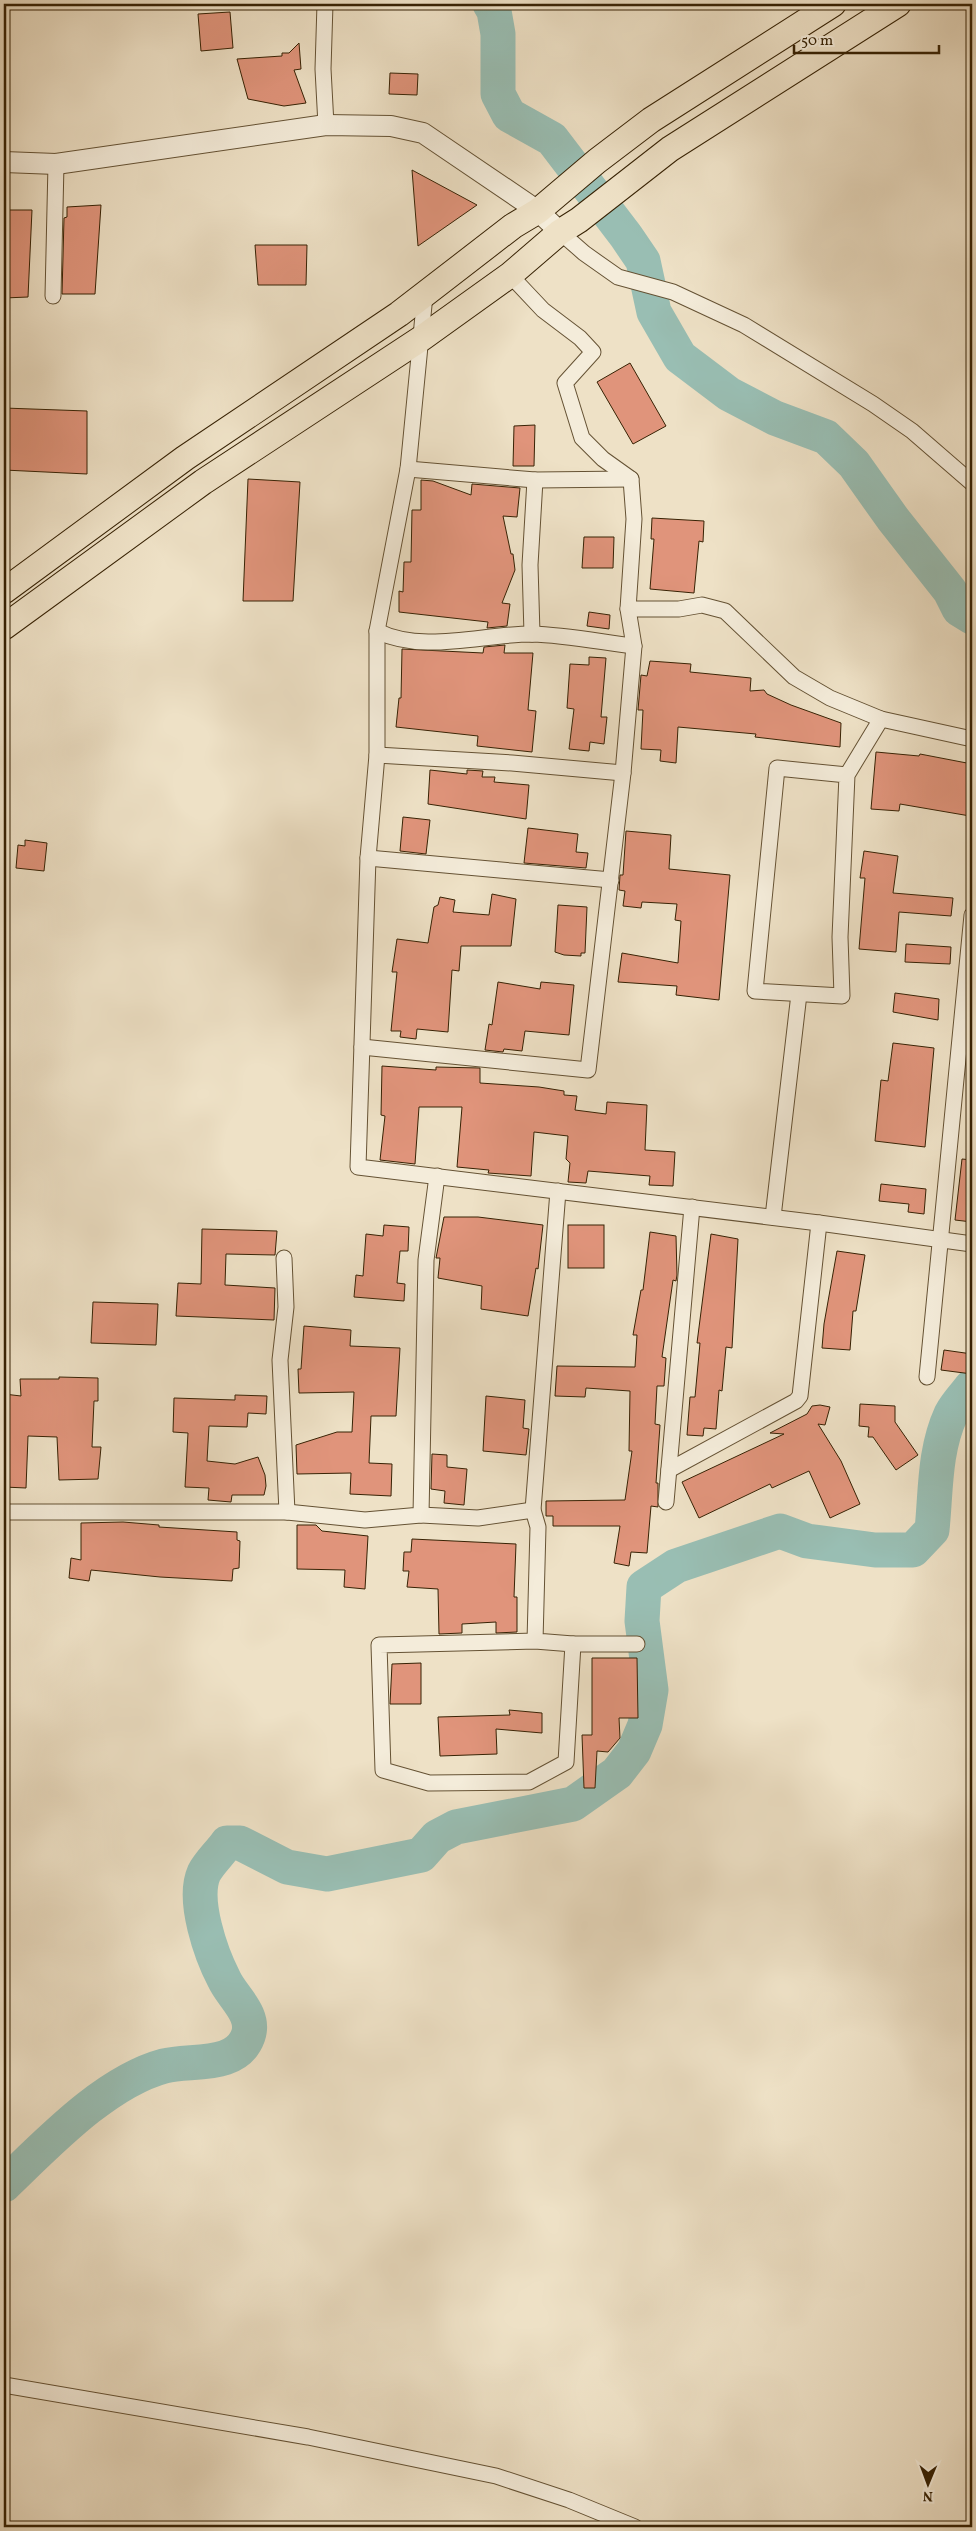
<svg xmlns="http://www.w3.org/2000/svg" width="976" height="2531" font-family="Vollkorn,serif">
	<style>
		.lines { fill: none; stroke-linecap: round; stroke-linejoin: round }
		.river { stroke: #99beb3; stroke-width: 35 }
		.building { fill: #e0947b; stroke: #372204 }
		.minor-casing { stroke: #655234; stroke-width: 17 }
		.tertiary-casing { stroke: #655234; stroke-width: 22 }
		.primary-casing { stroke: #372204; stroke-width: 27 }
		.minor { stroke: #f4ecda; stroke-width: 15 }
		.tertiary { stroke: #f4ecda; stroke-width: 20 }
		.primary { stroke: #eee1c6; stroke-width: 25 }
	</style>
	<rect width="100%" height="100%" fill="#eee1c6"/>
	<filter id="stains"><feTurbulence type="fractalNoise" baseFrequency=".004" numOctaves="4"/><feColorMatrix values="0 0 0 0 .2 0 0 0 0 .09 0 0 0 0 .02 0 0 0 .5 -.17"/></filter>
	<radialGradient id="worn" r=".72"><stop offset=".6" stop-color="#630" stop-opacity="0"/><stop offset="1" stop-color="#630" stop-opacity=".3"/></radialGradient>
	<g class="lines">
		<g class="river">
			<polyline points="490,4 494,11 498,34 498,94 509,115 552,139 626,236 643,261 654,312 680,357 729,394 775,418 826,437 854,464 893,519 950,591 959,609 972,617"/>
			<path d="M4 2185C48 2143 105 2082 164 2066 191 2059 236 2069 248 2036 256 2014 232 1997 224 1979 211 1954 192 1900 204 1873 209 1863 220 1853 227 1843H240L287 1867 327 1874 421 1855 437 1837 456 1827 573 1804 617 1773 634 1751 645 1725 651 1690 642 1621 644 1587 676 1566 780 1531 807 1541 875 1550H913L932 1530C936 1491 934 1451 951 1414 956 1404 965 1395 972 1386"/>
		</g>
	</g>
	<g class="building">
		<polygon points="230,12 233,48 201,51 198,14"/>
		<polygon points="299,43 301,69 294,70 306,103 284,106 248,99 237,59 282,56 282,53 289,53"/>
		<polygon points="390,73 418,74 417,95 389,94"/>
		<polygon points="412,170 477,205 418,246"/>
		<polygon points="101,205 95,294 62,294 64,218 67,217 67,207"/>
		<polygon points="4,210 32,210 28,297 4,298"/>
		<polygon points="255,245 307,245 306,285 258,285"/>
		<polygon points="630,363 666,426 633,444 597,382"/>
		<polygon points="4,408 87,411 87,474 4,470"/>
		<polygon points="535,425 534,466 513,466 514,426"/>
		<polygon points="248,479 300,482 293,601 243,601"/>
		<polygon points="421,480 433,481 471,495 472,484 520,488 517,517 503,516 511,554 513,554 515,570 502,603 510,604 507,626 487,628 488,622 399,612 399,591 403,592 404,562 411,562 412,510 421,510"/>
		<polygon points="652,518 704,521 703,542 699,541 694,593 650,589 654,539 651,539"/>
		<polygon points="584,537 614,537 613,568 582,568"/>
		<polygon points="589,612 610,615 609,629 587,626"/>
		<polygon points="505,645 504,653 533,653 528,710 536,711 532,752 477,746 478,736 396,727 399,698 401,698 402,649 483,653 484,647"/>
		<polygon points="589,657 606,658 601,717 607,717 604,744 590,742 589,751 569,749 574,709 567,708 570,664 589,665"/>
		<polygon points="650,661 691,664 690,672 751,678 750,691 764,690 767,694 791,705 841,723 840,747 755,737 756,734 678,727 676,763 660,761 661,750 641,749 643,710 638,710 641,675 647,676"/>
		<polygon points="876,752 919,756 920,754 972,764 970,816 900,804 899,811 871,809"/>
		<polygon points="430,770 467,774 467,770 483,771 482,777 495,777 494,782 529,785 526,819 428,804"/>
		<polygon points="403,817 430,820 426,854 400,851"/>
		<polygon points="528,828 578,834 576,852 588,853 586,868 524,863"/>
		<polygon points="626,831 671,835 669,869 730,875 719,1000 676,995 677,986 618,982 622,953 678,963 681,921 675,920 677,904 642,902 641,908 623,906 625,891 619,890 620,875 623,875"/>
		<polygon points="25,840 47,843 44,871 16,868 18,845 25,846"/>
		<polygon points="864,851 898,856 893,893 953,898 951,916 899,912 896,952 859,949 865,878 860,878"/>
		<polygon points="492,894 516,899 511,946 461,946 459,971 452,970 448,1032 417,1029 416,1039 400,1037 401,1031 391,1031 397,972 392,972 397,939 428,943 434,907 438,905 440,897 455,900 453,912 489,915"/>
		<polygon points="558,905 587,907 585,953 581,953 581,956 564,955 555,952"/>
		<polygon points="906,944 951,947 950,964 905,962"/>
		<polygon points="498,982 540,989 541,982 574,985 569,1035 525,1031 522,1051 504,1049 503,1052 485,1050 489,1024 492,1025"/>
		<polygon points="895,993 939,999 938,1020 893,1012"/>
		<polygon points="893,1043 934,1048 925,1147 875,1141 881,1080 888,1081"/>
		<polygon points="382,1066 436,1070 436,1067 480,1068 480,1083 539,1087 564,1091 564,1095 577,1096 575,1110 606,1114 607,1102 647,1105 645,1150 675,1152 673,1186 649,1185 650,1176 588,1171 586,1183 568,1182 570,1163 566,1159 568,1136 534,1132 531,1176 488,1173 489,1170 457,1167 462,1107 419,1107 415,1164 380,1160 385,1116 381,1115"/>
		<polygon points="962,1159 972,1160 972,1222 955,1220"/>
		<polygon points="881,1184 926,1189 924,1214 908,1212 909,1204 879,1201"/>
		<polygon points="444,1217 478,1217 543,1225 538,1269 536,1268 528,1316 481,1309 482,1286 438,1278 440,1258 436,1258"/>
		<polygon points="384,1225 409,1227 408,1251 400,1251 397,1283 405,1284 404,1301 354,1297 356,1275 363,1276 366,1234 383,1236"/>
		<rect x="568" y="1225" width="36" height="43"/>
		<polygon points="202,1229 277,1231 275,1255 226,1254 225,1285 275,1288 274,1320 176,1316 178,1283 201,1284"/>
		<polygon points="650,1232 676,1236 677,1275 676,1281 673,1280 662,1357 666,1358 664,1386 657,1386 655,1424 660,1425 656,1483 658,1483 658,1507 651,1506 647,1553 631,1552 629,1566 614,1563 620,1526 553,1526 553,1516 546,1516 546,1501 625,1500 632,1451 629,1451 630,1391 586,1388 585,1397 555,1396 557,1366 635,1367 637,1335 633,1335 641,1290 643,1290"/>
		<polygon points="711,1234 738,1239 732,1348 726,1347 722,1391 719,1390 716,1429 704,1428 703,1436 687,1435 690,1397 695,1397 700,1343 697,1343"/>
		<polygon points="837,1251 865,1255 856,1311 853,1311 850,1350 822,1348 824,1324"/>
		<polygon points="93,1302 158,1304 156,1345 91,1343"/>
		<polygon points="304,1326 351,1330 350,1346 400,1348 396,1416 371,1416 369,1463 392,1464 391,1496 350,1494 351,1473 297,1474 296,1445 337,1432 352,1432 354,1392 299,1393 298,1369 301,1369"/>
		<polygon points="944,1350 972,1354 972,1374 941,1370"/>
		<polygon points="59,1377 98,1378 98,1401 94,1401 92,1447 101,1447 98,1479 59,1480 57,1437 28,1436 26,1488 4,1487 4,1394 21,1396 20,1379 59,1379"/>
		<polygon points="235,1395 267,1396 266,1414 248,1413 247,1427 209,1426 207,1461 235,1464 258,1457 265,1475 266,1486 264,1495 232,1495 231,1502 208,1500 209,1488 185,1487 188,1433 173,1432 174,1398 235,1400"/>
		<polygon points="486,1396 525,1400 523,1428 529,1429 526,1455 483,1451"/>
		<polygon points="860,1404 895,1406 895,1422 918,1455 896,1470 873,1437 868,1437 869,1427 859,1426"/>
		<polygon points="820,1405 830,1407 825,1425 818,1424 841,1461 860,1504 830,1518 809,1471 772,1488 770,1484 699,1518 682,1482 784,1434 770,1433 807,1414 812,1406"/>
		<polygon points="432,1454 447,1455 447,1467 467,1469 464,1505 444,1503 445,1491 431,1489"/>
		<polygon points="123,1522 159,1525 159,1527 237,1532 237,1540 240,1541 239,1568 233,1569 232,1581 160,1577 91,1570 89,1581 69,1578 71,1558 81,1560 81,1523"/>
		<polygon points="297,1525 316,1525 322,1531 368,1536 365,1589 344,1587 345,1570 297,1569"/>
		<polygon points="412,1539 516,1544 514,1597 517,1597 517,1632 496,1633 496,1622 462,1624 462,1633 439,1634 438,1589 407,1587 409,1571 403,1571 404,1552 411,1552"/>
		<polygon points="592,1658 637,1658 638,1718 619,1718 620,1738 608,1752 597,1751 595,1788 584,1788 582,1735 592,1735"/>
		<polygon points="421,1663 421,1704 390,1704 392,1664"/>
		<polygon points="509,1710 542,1713 542,1733 496,1729 497,1754 440,1756 438,1717 510,1715"/>
	</g>
	<g class="lines">
		<g class="minor-casing">
			<g id="minor">
				<polyline points="325,4 323,69 326,125"/>
				<polyline points="560,232 584,253 618,277 673,292 744,325 873,404 912,431 972,483"/>
				<polyline points="510,275 543,310 580,338 593,352 565,383 582,438 603,459 631,479 634,519 628,609 679,609 702,605 725,611 794,677 830,698 881,719 847,775 840,937 842,996 755,991 777,768 847,775"/>
				<polyline points="425,295 408,469 377,631 377,755 368,858 358,1167 819,1223 972,1244"/>
				<polyline points="53,296 56,164"/>
				<polyline points="408,469 535,480 631,479"/>
				<path d="M377 631C423 654 482 634 532 634 565 635 601 642 634 646"/>
				<polyline points="532,634 530,565 535,480"/>
				<polyline points="881,719 972,739"/>
				<polyline points="377,755 512,763 623,773"/>
				<polyline points="368,858 611,880"/>
				<polyline points="362,1047 588,1070 623,773 634,646 628,609"/>
				<polyline points="773,1217 799,994"/>
				<polyline points="284,1258 286,1307 280,1360 287,1512"/>
				<polyline points="927,1377 972,915"/>
				<polyline points="669,1470 796,1401 800,1396 819,1223"/>
				<polyline points="666,1502 692,1207"/>
				<polyline points="4,1512 287,1512 365,1520 421,1515 426,1260 437,1176"/>
				<polyline points="421,1515 478,1518 533,1510"/>
				<polyline points="535,1641 573,1644 566,1762 529,1782 429,1783 383,1770 379,1645 535,1641 538,1527 533,1510 558,1191"/>
				<polyline points="573,1644 637,1644"/>
				<polyline points="4,2385 308,2437 496,2476 569,2500 635,2527"/>
			</g>
		</g>
		<g class="tertiary-casing">
			<polyline id="tertiary" points="4,162 56,164 326,125 391,126 423,133 538,211 560,232"/>
		</g>
		<g class="primary-casing">
			<g id="primary">
				<polyline points="4,591 185,458 399,314 513,226 538,211 597,161 651,120 833,4"/>
				<polyline points="4,627 203,482 422,338 510,275 560,232 579,220 670,149 898,4"/>
			</g>
		</g>
		<use href="#minor" class="minor"/>
		<use href="#tertiary" class="tertiary"/>
		<use href="#primary" class="primary"/>
	</g>
	<rect width="976" height="2531" fill="none" stroke="#eee1c6" stroke-width="20"/>
	<rect x="5" y="5" width="966" height="2521" fill="none" stroke="#372204" stroke-width="2.5"/>
	<rect x="10" y="10" width="956" height="2511" fill="none" stroke="#372204"/>
	<g transform="translate(928 2484) rotate(181)" stroke="#f4ecda" stroke-width="4" paint-order="stroke">
	<path d="M0-4L9 19L0 12L-9 19Z" fill="#372204"/>
	<text y="-8" font-size="14" font-weight="bold" text-anchor="middle" fill="#372204">N</text>
	</g>
	<path d="M794 45v8h145v-8" fill="none" stroke="#372204" stroke-width="2.5"/>
	<text x="801" y="45" font-size="15" fill="#372204" stroke="#f4ecda" stroke-width="4" paint-order="stroke">50 m</text>
	<rect width="100%" height="100%" filter="url(#stains)"/>
	<rect width="100%" height="100%" fill="url(#worn)"/>
</svg>
